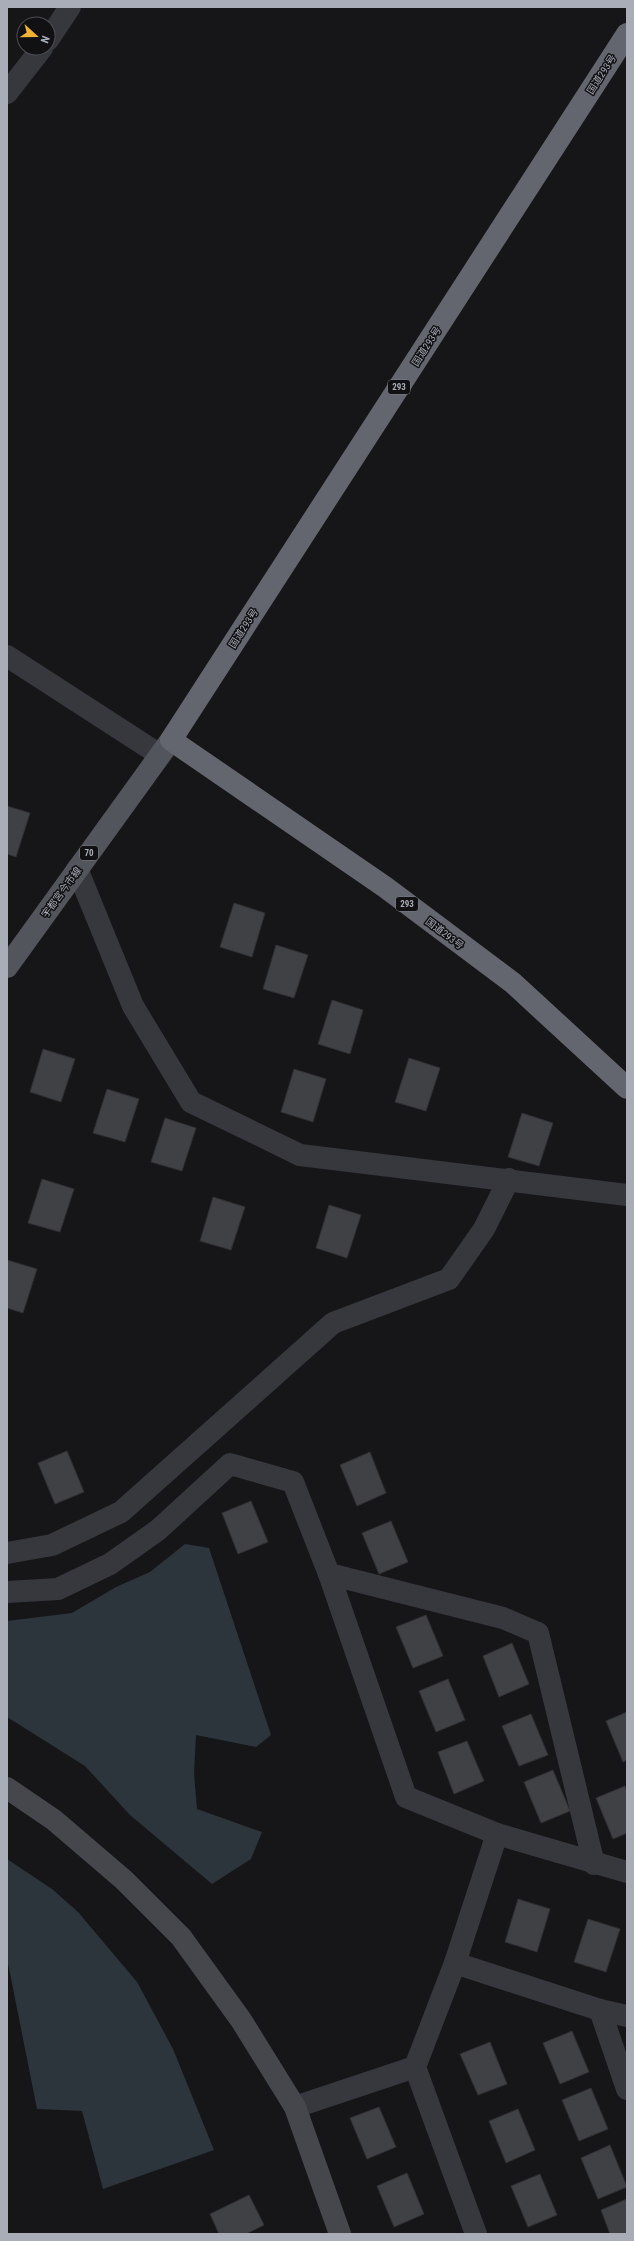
<svg xmlns="http://www.w3.org/2000/svg" width="634" height="2241" font-family="'Roboto Condensed','Noto Sans JP',sans-serif">
	<style>
		.water { fill: #2c353c }
		.building { fill: #404145; stroke: #303034 }
		.lines { fill: none; stroke-linecap: round; stroke-linejoin: round }
		.street { stroke: #37383d; stroke-width: 22 }
		.secondary { stroke: #45474d; stroke-width: 22 }
		.primary { stroke: #53555c; stroke-width: 22 }
		.highway { stroke: #63666e; stroke-width: 22 }
		.labels { text-anchor: middle; stroke-width: 3; stroke-linejoin: round; paint-order: stroke }
		.shield { fill: #111113; stroke: #7b7e86; stroke-width: 1 }
		.shield-label { font-size: 9px; font-weight: bold; fill: #a8adb8 }
		.street-label { font-size: 10px; fill: #a8adb8; stroke: #111113 }
	</style>
	<rect width="100%" height="100%" fill="#161618"/>
	<g class="water">
		<polygon points="185,1544 209,1548 271,1735 256,1747 196,1735 194,1773 197,1809 262,1832 251,1859 212,1884 130,1815 85,1766 7,1717 7,1621 72,1613 116,1587 150,1572"/>
		<polygon points="7,1859 52,1889 78,1912 137,1982 173,2049 214,2150 103,2189 82,2111 37,2109 7,1958"/>
	</g>
	<g class="building">
		<polygon points="7,806 30,813 16,857 7,854"/>
		<polygon points="234,903 265,913 252,957 220,947"/>
		<polygon points="276,945 308,955 294,998 263,989"/>
		<polygon points="332,1000 363,1010 350,1054 318,1044"/>
		<polygon points="43,1049 75,1059 61,1102 30,1092"/>
		<polygon points="409,1058 440,1068 426,1111 395,1102"/>
		<polygon points="294,1069 326,1079 313,1122 281,1112"/>
		<polygon points="107,1089 139,1099 125,1142 93,1133"/>
		<polygon points="522,1113 553,1123 539,1166 508,1157"/>
		<polygon points="165,1118 196,1128 182,1171 151,1162"/>
		<polygon points="42,1179 74,1189 60,1232 28,1223"/>
		<polygon points="213,1197 245,1207 231,1250 200,1241"/>
		<polygon points="329,1205 361,1215 347,1258 316,1248"/>
		<polygon points="7,1260 37,1269 23,1313 7,1308"/>
		<polygon points="67,1451 84,1492 55,1504 38,1463"/>
		<polygon points="370,1452 386,1493 357,1506 340,1465"/>
		<polygon points="251,1501 268,1542 238,1554 222,1513"/>
		<polygon points="391,1521 408,1562 379,1574 362,1533"/>
		<polygon points="426,1615 443,1656 413,1668 396,1627"/>
		<polygon points="512,1643 529,1684 499,1697 483,1656"/>
		<polygon points="448,1679 465,1720 436,1732 419,1691"/>
		<polygon points="627,1712 627,1760 623,1762 606,1721"/>
		<polygon points="531,1714 548,1755 519,1766 502,1726"/>
		<polygon points="467,1741 484,1781 454,1794 438,1752"/>
		<polygon points="553,1770 570,1811 541,1823 524,1782"/>
		<polygon points="625,1786 627,1791 627,1833 613,1839 596,1798"/>
		<polygon points="518,1899 550,1909 537,1952 505,1942"/>
		<polygon points="588,1919 620,1929 606,1972 574,1962"/>
		<polygon points="572,2031 589,2072 560,2084 543,2043"/>
		<polygon points="490,2042 507,2084 478,2095 460,2054"/>
		<polygon points="591,2088 608,2129 579,2141 562,2100"/>
		<polygon points="379,2107 396,2147 367,2159 350,2118"/>
		<polygon points="518,2109 535,2150 506,2163 489,2121"/>
		<polygon points="610,2145 627,2187 598,2199 581,2158"/>
		<polygon points="407,2173 424,2214 394,2227 377,2186"/>
		<polygon points="540,2174 557,2215 528,2227 511,2186"/>
		<polygon points="249,2195 264,2225 246,2234 219,2234 210,2214"/>
		<polygon points="627,2199 627,2234 610,2234 601,2210"/>
	</g>
	<g class="lines">
		<g class="street">
			<polyline points="48,40 70,7"/>
			<polyline points="7,93 42,48"/>
			<polyline points="7,656 160,755"/>
			<polyline points="77,869 133,1006 191,1102 300,1155 627,1195"/>
			<polyline points="7,1553 52,1545 121,1512 333,1323 449,1279 484,1229 509,1179"/>
			<polyline points="329,1574 503,1618 538,1633 594,1864"/>
			<polyline points="7,1592 58,1589 110,1564 158,1530 230,1464 293,1482 329,1574 406,1797 497,1834 455,1963"/>
			<polyline points="497,1834 627,1872"/>
			<polyline points="600,2010 627,2089"/>
			<polyline points="295,2107 415,2067"/>
			<polyline points="476,2234 415,2067 455,1963 600,2010 627,2016"/>
		</g>
		<polyline class="secondary" points="7,1788 54,1820 124,1880 181,1937 241,2020 295,2107 340,2234"/>
		<polyline class="primary" points="7,967 171,740"/>
		<polyline class="highway" points="627,34 171,740 385,887 513,983 627,1088"/>
	</g>
	<g class="labels">
		<g class="shield">
			<rect x="388" y="380" width="22" height="14" rx="3"/>
			<rect x="80" y="846" width="18" height="14" rx="3"/>
			<rect x="396" y="897" width="22" height="14" rx="3"/>
		</g>
		<g class="shield-label">
			<text x="399" y="390">293</text>
			<text x="89" y="856">70</text>
			<text x="407" y="907">293</text>
		</g>
		<g class="street-label">
			<text transform="translate(601 74) rotate(-57)" y="4">国道293号</text>
			<text transform="translate(426 346) rotate(-57)" y="4">国道293号</text>
			<text transform="translate(243 628) rotate(-57)" y="4">国道293号</text>
			<text transform="translate(61 892) rotate(-54)" y="4">宇都宮今市線</text>
			<text transform="translate(445 933) rotate(37)" y="4">国道293号</text>
		</g>
	</g>
	<rect width="634" height="2241" fill="none" stroke="#a8adb8" stroke-width="16"/>
	<g transform="translate(36 36) rotate(111)"><circle r="19" fill="#111113" stroke="#4d4f55"/>
	<path d="M0-3L7 15L0 10L-7 15Z" fill="#f2b134"/>
	<text y="-6" font-size="11" font-weight="bold" text-anchor="middle" fill="#a8adb8">N</text>
	</g>
</svg>
